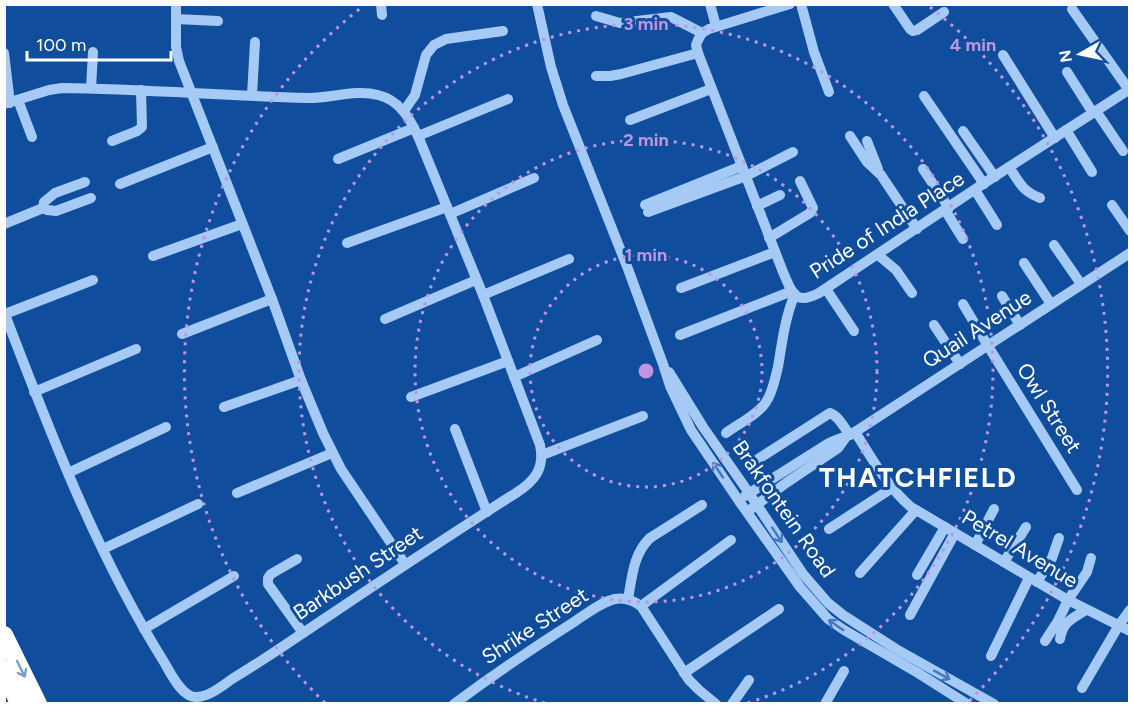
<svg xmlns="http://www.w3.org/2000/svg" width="1134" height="708" font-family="Figtree,sans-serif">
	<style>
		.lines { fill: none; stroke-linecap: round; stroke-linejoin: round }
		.minor { stroke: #a5caf5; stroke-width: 10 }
		.highway { stroke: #fff; stroke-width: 18 }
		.oneway { stroke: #4479bc }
		.oneway2 { stroke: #7c9ec9 }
		.ring { fill: none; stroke: #bd96df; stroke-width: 3; stroke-dasharray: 3 6 }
		.labels { text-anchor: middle; stroke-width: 6; stroke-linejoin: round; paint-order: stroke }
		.street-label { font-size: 21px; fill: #fff; stroke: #104e9d }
		.district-label { font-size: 27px; font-weight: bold; letter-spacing: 1.5px; fill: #fff; stroke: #104e9d }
		.centre { fill: #bd96df; stroke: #104e9d; stroke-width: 3 }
		.ring-label { font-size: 18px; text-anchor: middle; font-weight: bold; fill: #bd96df; stroke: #104e9d; stroke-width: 6; stroke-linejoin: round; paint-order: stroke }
	</style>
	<rect width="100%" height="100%" fill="#104e9d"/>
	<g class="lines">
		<g class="minor">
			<polyline points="176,4 176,47 179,61 272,299 301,380 323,433 341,469 405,564"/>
			<polyline points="381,4 382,15"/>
			<polyline points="537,4 551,67 563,105 628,269 663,364 670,386 691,430 739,501 800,587 828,619 844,630 918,673 967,704"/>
			<polyline points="710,4 716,26"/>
			<path d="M790 4 709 29 702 33 698 40 696 45 698 53 783 272C792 292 794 306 819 293L989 180 1130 89"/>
			<polyline points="801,4 814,52 829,92"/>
			<polyline points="893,4 910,29 913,31 917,30 944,12"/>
			<polyline points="1072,9 1129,90"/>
			<polyline points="596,16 620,23 671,17 702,33"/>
			<polyline points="176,19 218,21"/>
			<polyline points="4,53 10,103"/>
			<polyline points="1003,55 1055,138"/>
			<polyline points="1067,72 1093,113"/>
			<polyline points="596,76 610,76 621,74 698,53"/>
			<polyline points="91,88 93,52"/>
			<polyline points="252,95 255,42"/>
			<polyline points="924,96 984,184"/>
			<polyline points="18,100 32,137"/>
			<path d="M4 104 49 90 62 88C144 89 227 96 309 98 332 98 356 89 378 95 399 100 409 117 418 136L483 295 540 445C545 468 535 481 516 493 443 539 372 587 300 635 278 650 255 665 232 679 222 686 209 697 196 697 182 698 170 672 164 662 96 553 50 432 4 312"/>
			<polyline points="404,111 415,95 426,55 434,45 446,39 503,31"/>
			<polyline points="1096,111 1123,151"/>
			<polyline points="630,120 711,89"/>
			<polyline points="1066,130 1092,172"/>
			<polyline points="963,131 995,177"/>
			<polyline points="418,136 508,99"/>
			<polyline points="850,136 867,162 881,175 917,229"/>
			<polyline points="112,141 137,131 142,127 141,90"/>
			<polyline points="867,141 878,169"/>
			<polyline points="338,159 414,128"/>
			<path d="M1009 167C1020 183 1022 191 1040 198"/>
			<polyline points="923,169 949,208"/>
			<polyline points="85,182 55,193 44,202 43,208 47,210 56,211 91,198"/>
			<polyline points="120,184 213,147"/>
			<polyline points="975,190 997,225"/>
			<polyline points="645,205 742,166"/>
			<polyline points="1112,205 1130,231"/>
			<polyline points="757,206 780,195"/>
			<polyline points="945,210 963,239"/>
			<polyline points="648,212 746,176 793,152"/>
			<polyline points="450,214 534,178"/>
			<polyline points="4,224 43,208"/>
			<polyline points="769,238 810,213 813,208 800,181"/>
			<polyline points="347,243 447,207"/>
			<polyline points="1054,245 1081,284"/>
			<polyline points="878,255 896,270 912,293"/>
			<polyline points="153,256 242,224"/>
			<polyline points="1024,263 1051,304"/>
			<polyline points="681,288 775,252"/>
			<polyline points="826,289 854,331"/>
			<polyline points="483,295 569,259"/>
			<polyline points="1002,296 1020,325"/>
			<polyline points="963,304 988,346 1077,490"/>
			<polyline points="5,314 93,280"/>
			<polyline points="385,319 476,280"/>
			<polyline points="934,325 960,364"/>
			<polyline points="182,334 272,299"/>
			<polyline points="680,335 792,291"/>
			<polyline points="669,372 703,427 749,493 803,574 828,603 843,615 896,649 994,704"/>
			<polyline points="514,377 597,340"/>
			<polyline points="34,392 136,349"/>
			<polyline points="411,397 508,361"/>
			<polyline points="224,407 301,380"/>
			<polyline points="455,429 487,512"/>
			<path d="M855 432C872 458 887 487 911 507L1068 600 1130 631"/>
			<path d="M726 433C738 424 759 414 766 402 773 392 775 378 778 367 782 343 785 317 795 294"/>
			<polyline points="542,455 643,416"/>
			<path d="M755 461 830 413C839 416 844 428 850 435"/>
			<polyline points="68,473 166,427"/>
			<polyline points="237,493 332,453"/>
			<path d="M745 496 829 443C838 439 846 437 855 432L1130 253"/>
			<polyline points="751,509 786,483 838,448 846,437"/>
			<polyline points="829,529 892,488"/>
			<polyline points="975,545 994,509"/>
			<polyline points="103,549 198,504"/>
			<polyline points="297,559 271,574 268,578 268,584 303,633"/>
			<polyline points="1004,562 1026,527"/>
			<polyline points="860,573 916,510"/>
			<polyline points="917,575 945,527"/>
			<polyline points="1037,582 1052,558 1059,538"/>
			<path d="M628 599C632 578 633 554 650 538L702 505"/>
			<polyline points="641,606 731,540"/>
			<polyline points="910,615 955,533"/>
			<polyline points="144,629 234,576"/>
			<path d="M1060 639C1063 621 1072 619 1086 610"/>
			<polyline points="1045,641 1058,621 1068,600 1087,572 1091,558"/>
			<polyline points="991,656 1029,578"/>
			<polyline points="684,673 779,609"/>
			<polyline points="1082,688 1119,625 1130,610"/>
			<path d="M454 704C493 675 533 648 574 622 586 614 601 602 615 599 625 597 633 600 641 606L689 680 699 690 716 704"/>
			<polyline points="732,704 749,680"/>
			<polyline points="825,704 844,671"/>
		</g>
		<g class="highway">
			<polyline points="4,635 38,704"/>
			<polyline points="4,669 19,704"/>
		</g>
	</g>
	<defs><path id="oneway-shaft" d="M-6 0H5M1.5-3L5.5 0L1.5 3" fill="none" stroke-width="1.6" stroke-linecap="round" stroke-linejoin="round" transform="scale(1.5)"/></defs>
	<g class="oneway">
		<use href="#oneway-shaft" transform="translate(718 470) rotate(-124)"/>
		<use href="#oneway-shaft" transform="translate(777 535) rotate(57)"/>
		<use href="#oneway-shaft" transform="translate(836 625) rotate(-145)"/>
		<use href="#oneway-shaft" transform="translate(942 675) rotate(29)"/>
	</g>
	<use class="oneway2" href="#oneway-shaft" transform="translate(21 669) rotate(64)"/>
	<g class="ring">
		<circle cx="646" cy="371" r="116"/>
		<circle cx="646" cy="371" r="231"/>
		<path d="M545 703A347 347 0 1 1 747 703"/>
		<path d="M325 703A462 462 0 0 1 362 7M930 7A462 462 0 0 1 967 703"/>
	</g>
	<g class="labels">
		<g class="street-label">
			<text transform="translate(887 225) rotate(-33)" y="7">Pride of India Place</text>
			<text transform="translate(977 329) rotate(-33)" y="7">Quail Avenue</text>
			<text transform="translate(1049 408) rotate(58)" y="7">Owl Street</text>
			<text transform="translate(784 509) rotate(55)" y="7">Brakfontein Road</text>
			<text transform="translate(1020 549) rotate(31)" y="7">Petrel Avenue</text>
			<text transform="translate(358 573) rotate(-34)" y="7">Barkbush Street</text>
			<text transform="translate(535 626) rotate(-33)" y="7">Shrike Street</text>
		</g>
		<g class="district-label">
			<text x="918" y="487">THATCHFIELD</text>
		</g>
	</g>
	<circle cx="646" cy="371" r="9" class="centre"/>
	<g class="ring-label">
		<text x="646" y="30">3 min</text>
		<text x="973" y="51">4 min</text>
		<text x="646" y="146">2 min</text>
		<text x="646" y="261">1 min</text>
	</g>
	<rect width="1134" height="708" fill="none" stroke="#ffffff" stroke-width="12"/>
	<g transform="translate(1080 54) rotate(261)" stroke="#104e9d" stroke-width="4.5" paint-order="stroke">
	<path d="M0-4.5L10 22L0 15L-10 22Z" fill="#ffffff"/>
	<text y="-9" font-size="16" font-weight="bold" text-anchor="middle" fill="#ffffff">N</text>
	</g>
	<path d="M27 51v9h144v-9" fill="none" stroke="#ffffff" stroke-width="3"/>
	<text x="36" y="51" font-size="18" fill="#ffffff" stroke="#104e9d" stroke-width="4.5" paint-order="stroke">100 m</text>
</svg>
